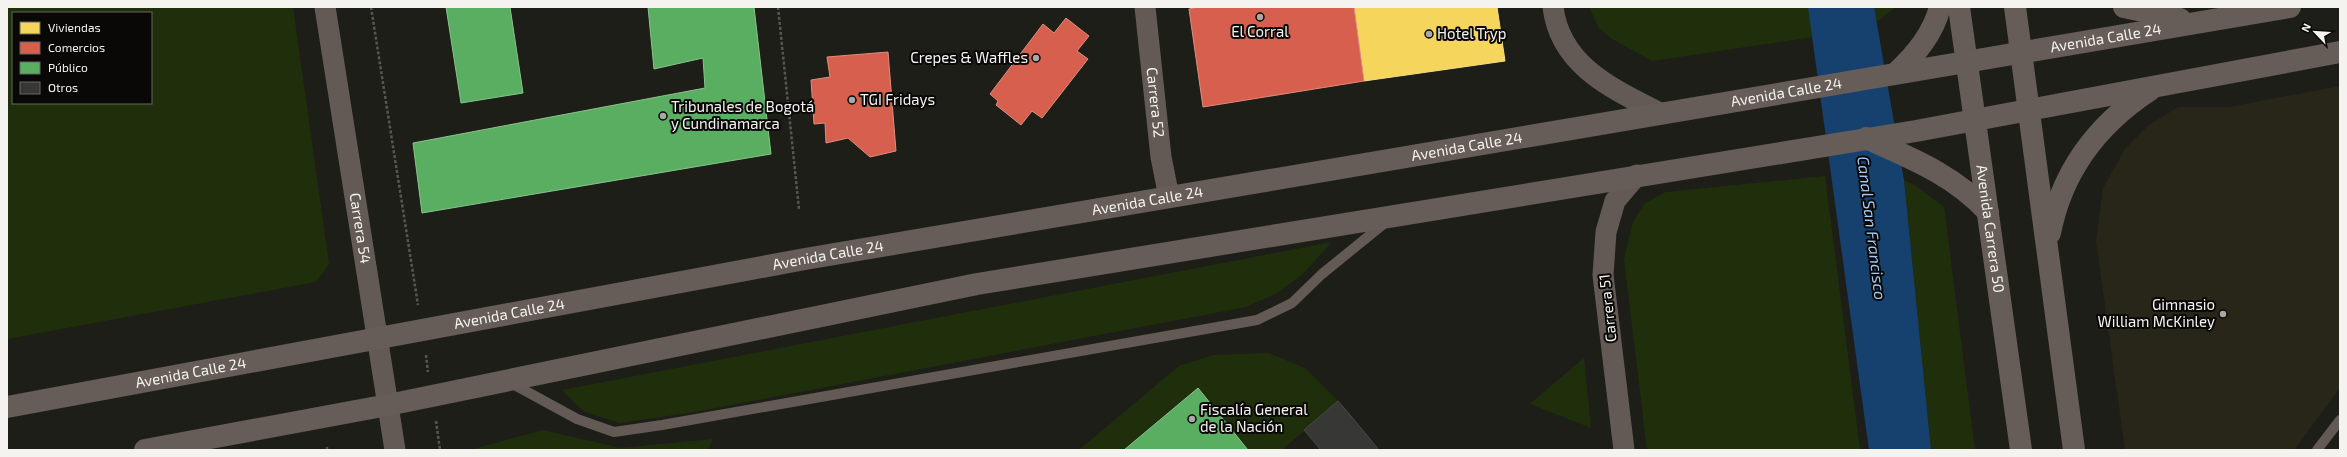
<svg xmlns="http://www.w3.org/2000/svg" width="2347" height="457" font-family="'Exo 2',sans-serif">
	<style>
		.built { fill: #282519 }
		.green { fill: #1f2f0c; fill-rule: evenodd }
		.water { fill: #16416e }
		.homes { fill: #f6d55c; stroke: #f5de88 }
		.shops { fill: #d6604d; stroke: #df8c7e }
		.public { fill: #5aae61; stroke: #88c38c }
		.building { fill: #373736; stroke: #484847 }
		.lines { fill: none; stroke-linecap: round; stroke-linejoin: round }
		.path { stroke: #5a5552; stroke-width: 2.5; stroke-dasharray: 3 2; stroke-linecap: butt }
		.service { stroke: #635a56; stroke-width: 10 }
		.minor { stroke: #635a56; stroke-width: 21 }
		.secondary { stroke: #665c58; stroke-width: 22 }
		.poi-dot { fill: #a9a8a4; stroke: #090806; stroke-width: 1.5 }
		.labels { text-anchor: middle; stroke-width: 4; stroke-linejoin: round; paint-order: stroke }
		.poi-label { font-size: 15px; fill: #f4f3ef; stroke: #090806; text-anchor: start }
		.street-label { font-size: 15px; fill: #f4f3ef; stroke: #090806 }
		.water-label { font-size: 16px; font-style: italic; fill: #a1c8f6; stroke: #090806 }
	</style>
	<rect width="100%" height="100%" fill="#1e1e19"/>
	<polygon class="built" points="2340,86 2340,388 2294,450 2125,450 2096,241 2103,188 2125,149 2149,125 2178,107 2229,107"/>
	<g class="green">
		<path d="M7 7H293L329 264 316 282 7 339ZM13 13H151V103H13Z"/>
		<polygon points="1589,7 1896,7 1878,21 1813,37 1652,61 1612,39 1599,28"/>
		<polygon points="1825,176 1860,450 1647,450 1624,259 1633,222 1645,203 1666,192"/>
		<polygon points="1904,180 1916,186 1944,207 1975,450 1931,450"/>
		<polygon points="1332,242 1303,274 1277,293 1246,307 695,412 620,423 583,411 562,390"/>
		<polygon points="1268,353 1305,368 1338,401 1282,450 1248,450 1197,388 1124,450 1079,450 1179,366 1213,355"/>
		<polygon points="1584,358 1591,428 1530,404"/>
		<polygon points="543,430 620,448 713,439 708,450 470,450"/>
	</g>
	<polygon class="water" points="1808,7 1874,7 1904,180 1931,450 1869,450"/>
	<polygon class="homes" points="1354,7 1497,7 1505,61 1364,81"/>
	<g class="shops">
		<polygon points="1199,7 1354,7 1364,81 1203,107 1189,9"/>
		<polygon points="1066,18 1089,36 1077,51 1088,59 1042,118 1032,111 1021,125 996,105 998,101 990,94 1043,24 1054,33"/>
		<polygon points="888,52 896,151 870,157 848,138 826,143 825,123 814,124 811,80 830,77 827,57"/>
	</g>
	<g class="public">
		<polygon points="446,7 510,7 523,93 461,103"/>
		<polygon points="648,7 754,7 771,154 422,213 413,143 705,88 703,58 654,69"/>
		<polygon points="1198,388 1248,450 1124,450"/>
	</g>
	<polygon class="building" points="1338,401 1351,416 1379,450 1321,450 1304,430"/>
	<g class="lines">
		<g class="path">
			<polyline points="371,7 418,305"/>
			<polyline points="778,7 799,209"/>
			<polyline points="426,355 428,372"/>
			<polyline points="436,421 440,450"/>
			<polyline points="327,450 327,447"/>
		</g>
		<g class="service">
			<polyline points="511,383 577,419 614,432 662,425 1257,320 1292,303 1322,274 1386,222"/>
			<polyline points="2317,450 2340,420"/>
		</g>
		<g class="minor">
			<path id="s1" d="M325 7 395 450"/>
			<path id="s2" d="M1145 7 1161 157 1169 197"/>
			<path d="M1553 7C1560 66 1613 89 1660 113"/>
			<polyline points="1624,450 1603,275 1606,232 1615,201 1637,175"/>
		</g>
		<g class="secondary">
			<path id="s3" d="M1959 7 2021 450"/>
			<polyline points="2015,7 2074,450"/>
			<polyline points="2124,7 2180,19"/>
			<path d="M1896 73C1916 54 1933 34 1940 7"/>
			<path d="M1866 138C1911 158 1954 175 1988 212"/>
			<path d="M2050 233C2062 171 2098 124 2150 90"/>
			<path id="s4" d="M7 407 805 259 2290 7"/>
			<polyline points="145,450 388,405 977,284 1916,131 2340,52"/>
		</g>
	</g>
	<g class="poi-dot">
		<circle cx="1260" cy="17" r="4"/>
		<circle cx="1429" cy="34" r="4"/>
		<circle cx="1036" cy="58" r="4"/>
		<circle cx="852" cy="100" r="4"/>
		<circle cx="663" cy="116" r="4"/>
		<circle cx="2223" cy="314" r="4"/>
		<circle cx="1192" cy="419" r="4"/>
	</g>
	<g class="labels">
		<g class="poi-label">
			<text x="1260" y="37" text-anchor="middle">El Corral</text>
			<text x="1437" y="39">Hotel Tryp</text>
			<text x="1028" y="63" text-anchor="end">Crepes &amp; Waffles</text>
			<text x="860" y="105">TGI Fridays</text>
			<text x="671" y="112">Tribunales de Bogotá<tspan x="671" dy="17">y Cundinamarca</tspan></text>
			<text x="2215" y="310" text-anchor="end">Gimnasio<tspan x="2215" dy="17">William McKinley</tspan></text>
			<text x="1200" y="415">Fiscalía General<tspan x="1200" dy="17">de la Nación</tspan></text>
		</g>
		<g class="street-label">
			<text dy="5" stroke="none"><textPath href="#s4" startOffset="2131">Avenida Calle 24</textPath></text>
			<text dy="5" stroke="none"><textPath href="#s4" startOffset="1807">Avenida Calle 24</textPath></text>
			<text dy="5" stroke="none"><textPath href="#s2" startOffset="96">Carrera 52</textPath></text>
			<text dy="5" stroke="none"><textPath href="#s4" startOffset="1483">Avenida Calle 24</textPath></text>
			<text dy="5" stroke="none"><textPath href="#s4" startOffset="1159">Avenida Calle 24</textPath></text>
			<text dy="5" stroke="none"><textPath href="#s3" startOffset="224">Avenida Carrera 50</textPath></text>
			<text dy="5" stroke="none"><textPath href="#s1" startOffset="224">Carrera 54</textPath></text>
			<text dy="5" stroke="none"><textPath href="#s4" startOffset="835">Avenida Calle 24</textPath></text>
			<text transform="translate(1608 308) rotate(-96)" y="5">Carrera 51</text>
			<text dy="5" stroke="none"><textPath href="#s4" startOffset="511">Avenida Calle 24</textPath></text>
			<text dy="5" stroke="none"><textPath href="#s4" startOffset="187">Avenida Calle 24</textPath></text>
		</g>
		<g class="water-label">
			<text transform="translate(1872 228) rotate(83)" y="6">Canal San Francisco</text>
		</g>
	</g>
	<rect width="2347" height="457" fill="none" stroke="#f4f3ef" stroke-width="16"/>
	<rect x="12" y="12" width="140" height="92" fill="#090806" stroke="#676663"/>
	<rect x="20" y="22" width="20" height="12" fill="#f6d55c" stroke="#676663"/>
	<text x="48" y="32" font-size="12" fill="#f4f3ef">Viviendas</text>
	<rect x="20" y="42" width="20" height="12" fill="#d6604d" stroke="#676663"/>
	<text x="48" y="52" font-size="12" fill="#f4f3ef">Comercios</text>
	<rect x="20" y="62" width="20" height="12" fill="#5aae61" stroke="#676663"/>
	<text x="48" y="72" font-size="12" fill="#f4f3ef">Público</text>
	<rect x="20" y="82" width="20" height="12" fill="#373736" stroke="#676663"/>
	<text x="48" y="92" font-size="12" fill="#f4f3ef">Otros</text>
	<g transform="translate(2315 32) rotate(295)" stroke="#090806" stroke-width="3" paint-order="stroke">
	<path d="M0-3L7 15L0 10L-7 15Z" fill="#f4f3ef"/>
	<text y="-6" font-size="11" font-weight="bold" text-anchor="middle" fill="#f4f3ef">N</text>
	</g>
</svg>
